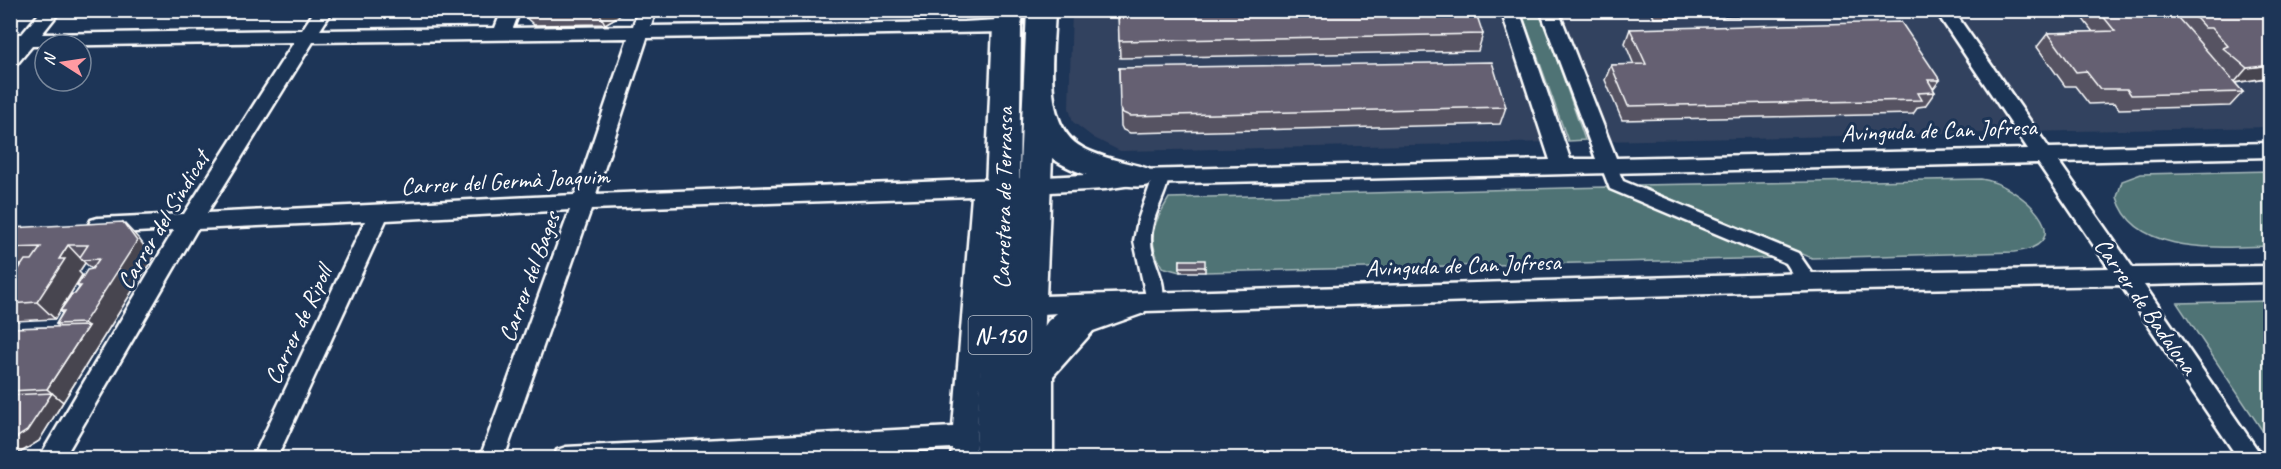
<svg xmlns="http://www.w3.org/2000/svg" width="2281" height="469" font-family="Caveat,sans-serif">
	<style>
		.built { fill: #33425f }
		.green { fill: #4f7375; stroke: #a7b9ba; stroke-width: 1.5 }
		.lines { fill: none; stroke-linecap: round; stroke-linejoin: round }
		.pedestrian-casing { stroke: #fff; stroke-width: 5 }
		.minor-casing { stroke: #fff; stroke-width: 5 }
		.primary-casing { stroke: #fff; stroke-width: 5 }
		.pedestrian { fill: #1d3557; fill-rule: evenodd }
		.minor { fill: #1d3557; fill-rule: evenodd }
		.primary { fill: #1d3557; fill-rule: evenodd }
		.wall { fill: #575362; stroke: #fff; stroke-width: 1.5 }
		.shaded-wall { fill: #474450; stroke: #fff; stroke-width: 1.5 }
		.building { fill: #656172; stroke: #fff; stroke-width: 1.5 }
		.labels { text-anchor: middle; stroke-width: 6; stroke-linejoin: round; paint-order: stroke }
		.shield { fill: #1d3557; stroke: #bbc2cd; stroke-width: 1.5 }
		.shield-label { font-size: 22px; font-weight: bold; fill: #fff }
		.street-label { font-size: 24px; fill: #fff; stroke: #1d3557 }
	</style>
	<rect width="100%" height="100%" fill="#1d3557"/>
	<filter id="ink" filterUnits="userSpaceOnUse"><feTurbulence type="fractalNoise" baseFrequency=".0167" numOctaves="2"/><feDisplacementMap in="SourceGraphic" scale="12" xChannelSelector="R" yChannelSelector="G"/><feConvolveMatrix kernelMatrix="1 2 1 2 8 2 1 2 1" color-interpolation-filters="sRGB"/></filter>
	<g filter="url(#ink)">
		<polygon class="built" points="1072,11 2270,11 2270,127 1120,151 1094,138 1073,122 1069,108"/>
		<g class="green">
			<polygon points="1521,11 1540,11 1585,140 1568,141"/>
			<path d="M2270 171V246C2224 247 2134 257 2117 197L2122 181 2141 174Z"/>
			<path d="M1981 179C2020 184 2084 244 2014 252L1812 258 1638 185Z"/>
			<path d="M1605 187 1779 258 1205 272 1204 265H1180V272L1162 267C1146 238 1153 225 1169 198Z"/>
			<polygon points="2270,301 2270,442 2177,303"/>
		</g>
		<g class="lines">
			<g class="pedestrian-casing">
				<g id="pedestrian">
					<path d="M1609 160 1615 162 1623 181 1798 253 1818 282 1815 287C1800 292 1793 273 1786 263L1610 189 1601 166 1603 162Z"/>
					<path d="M1161 171 1167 173 1169 177C1165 199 1150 218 1151 241 1151 262 1171 285 1160 306L1154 308 1148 306 1134 241 1138 220 1153 177 1155 173Z"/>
				</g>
			</g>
			<g class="minor-casing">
				<path id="minor" d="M42 10H61L42 34 302 30 315 10H333L320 30 495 28 502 10H520L513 28 633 26 638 10H656L651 26 964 22 998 20 1001 10H1015C1019 16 1017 25 1013 30L1007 32 647 38 596 194 1002 179 1105 174 1138 170 1550 160 1501 10H1519L1570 159H1596L1540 10H1558L1616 158 2028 149 1935 10H1953L2049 148 2270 143V157L2059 162 2133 268 2270 266V282L2144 285 2263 458H2238L2121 285 1809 291 1145 311 1144 313 1093 331 1053 376V458H1029L1030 376 1020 374 1017 367 1048 321 1057 313 1043 314 1020 307 1011 293 1014 287C1029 282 1031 293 1043 296L1809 273 2109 268 2038 163 1138 184 1105 189 993 195 975 458H951L952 448 757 458H554L557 450 566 447 953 427 972 196 591 209 504 458H480L570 210 386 220 277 458H253L365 221 197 229 64 458H39L174 230 98 234 91 232 88 226 91 220 98 218 184 214 294 42 32 46 17 64 10 66V34H22ZM628 38 575 195 207 213 313 42Z"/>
			</g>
			<g class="primary-casing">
				<path id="primary" d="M996 10H1024L1021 26 1019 191 1027 10H1055C1054 52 1040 125 1083 148 1103 159 1128 162 1149 169L1154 177 1149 185C1127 192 1071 172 1052 158L1039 458H975L990 212 986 187 993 26Z"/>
			</g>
			<use href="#pedestrian" class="pedestrian"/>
			<use href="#minor" class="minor"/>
			<use href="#primary" class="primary"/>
		</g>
		<g class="wall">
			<polygon points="518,10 629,10 605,24 534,25"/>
			<polygon points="1118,10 1483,34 1478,51 1120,58"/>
			<polygon points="1651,10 1790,10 1788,15 1654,18"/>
			<polygon points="1801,10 1883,10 1881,13 1804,14"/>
			<polygon points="2076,10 2271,10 2271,77 2235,83 2243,92 2230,106 2119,109 2115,103 2089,104 2075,86 2065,86 2037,47 2048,33 2093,32"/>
			<polygon points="1630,29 1940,80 1933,89 1935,92 1925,106 1918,107 1913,114 1622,120 1605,80 1611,65 1634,65 1625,43"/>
			<polygon points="1119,68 1506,107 1500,124 1130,133 1123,130 1121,126"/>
			<polygon points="10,228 139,239 153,258 39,441 10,459 10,328 59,327 56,324 62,313 60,311 75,294 79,288 77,286 92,269 85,263 79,272 82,275 55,319 15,321 10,317 10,278 13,279 22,265 19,265 10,277"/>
			<polygon points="1180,260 1205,267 1205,272 1180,272"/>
		</g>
		<g class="shaded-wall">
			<polygon points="606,10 629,10 605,24 600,14"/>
			<polygon points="2271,65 2271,77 2234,83 2247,68"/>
			<polygon points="123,222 139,239 153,258 63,402 47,389 88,326 84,323"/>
			<polygon points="68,245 85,263 79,272 82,275 55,319 37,302 59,259"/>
			<polygon points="10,258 19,265 10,277"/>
			<polygon points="52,393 63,402 39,441 10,459 10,442"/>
		</g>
		<g class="building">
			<polygon points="525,10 606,10 600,14 529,14"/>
			<polygon points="1118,10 1475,10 1483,34 1119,41"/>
			<polygon points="2098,10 2171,10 2243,92 2131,95 2127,89 2100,89 2086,71 2076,72 2048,33 2115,31"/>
			<polygon points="2189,10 2271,10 2271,65 2247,68 2223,48 2228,46 2212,28 2205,28"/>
			<polygon points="1901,22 1940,80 1928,80 1935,92 1918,93 1922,100 1628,106 1611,65 1646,64 1630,29"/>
			<polygon points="1492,62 1506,107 1130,116 1123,113 1120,108 1119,68"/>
			<polygon points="123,222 137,241 84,323 56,324 64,311 60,311 72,294 75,294 81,286 77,286 87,270 92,269 99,259 82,260 80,257 88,245 68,245 59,259 65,259 37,302 10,304 10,282 25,260 32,260 41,247 10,248 10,228"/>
			<rect x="1180" y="260" width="25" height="7"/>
			<polygon points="88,326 47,389 10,391 10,328"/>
			<polygon points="52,393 27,431 10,442 10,395"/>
		</g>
	</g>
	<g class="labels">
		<rect class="shield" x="968.5" y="316" width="63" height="38" rx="4.5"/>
		<g class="shield-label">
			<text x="1000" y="343">N-150</text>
		</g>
		<g class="street-label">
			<text transform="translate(1939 130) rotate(-2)" y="8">Avinguda de Can Jofresa</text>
			<text transform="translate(505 181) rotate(-3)" y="8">Carrer del Germà Joaquim</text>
			<text transform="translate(1003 198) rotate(-89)" y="8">Carretera de Terrassa</text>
			<text transform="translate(163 220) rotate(-59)" y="8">Carrer del Sindicat</text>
			<text transform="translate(1463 265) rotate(-2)" y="8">Avinguda de Can Jofresa</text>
			<text transform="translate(529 277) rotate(-70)" y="8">Carrer del Bages</text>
			<text transform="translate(2146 306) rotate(55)" y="8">Carrer de Badalona</text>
			<text transform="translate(298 325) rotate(-65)" y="8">Carrer de Ripoll</text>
		</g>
	</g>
	<rect width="2281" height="469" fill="none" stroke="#1d3557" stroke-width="36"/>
	<rect x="18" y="18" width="2245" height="433" fill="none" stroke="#fff" stroke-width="2" filter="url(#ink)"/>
	<g transform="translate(63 63) rotate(282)"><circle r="28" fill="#1d3557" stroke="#77869a" stroke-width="1.5"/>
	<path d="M0-4.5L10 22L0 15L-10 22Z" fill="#ff9aa2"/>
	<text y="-9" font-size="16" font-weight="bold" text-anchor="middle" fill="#ffffff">N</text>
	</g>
</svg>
